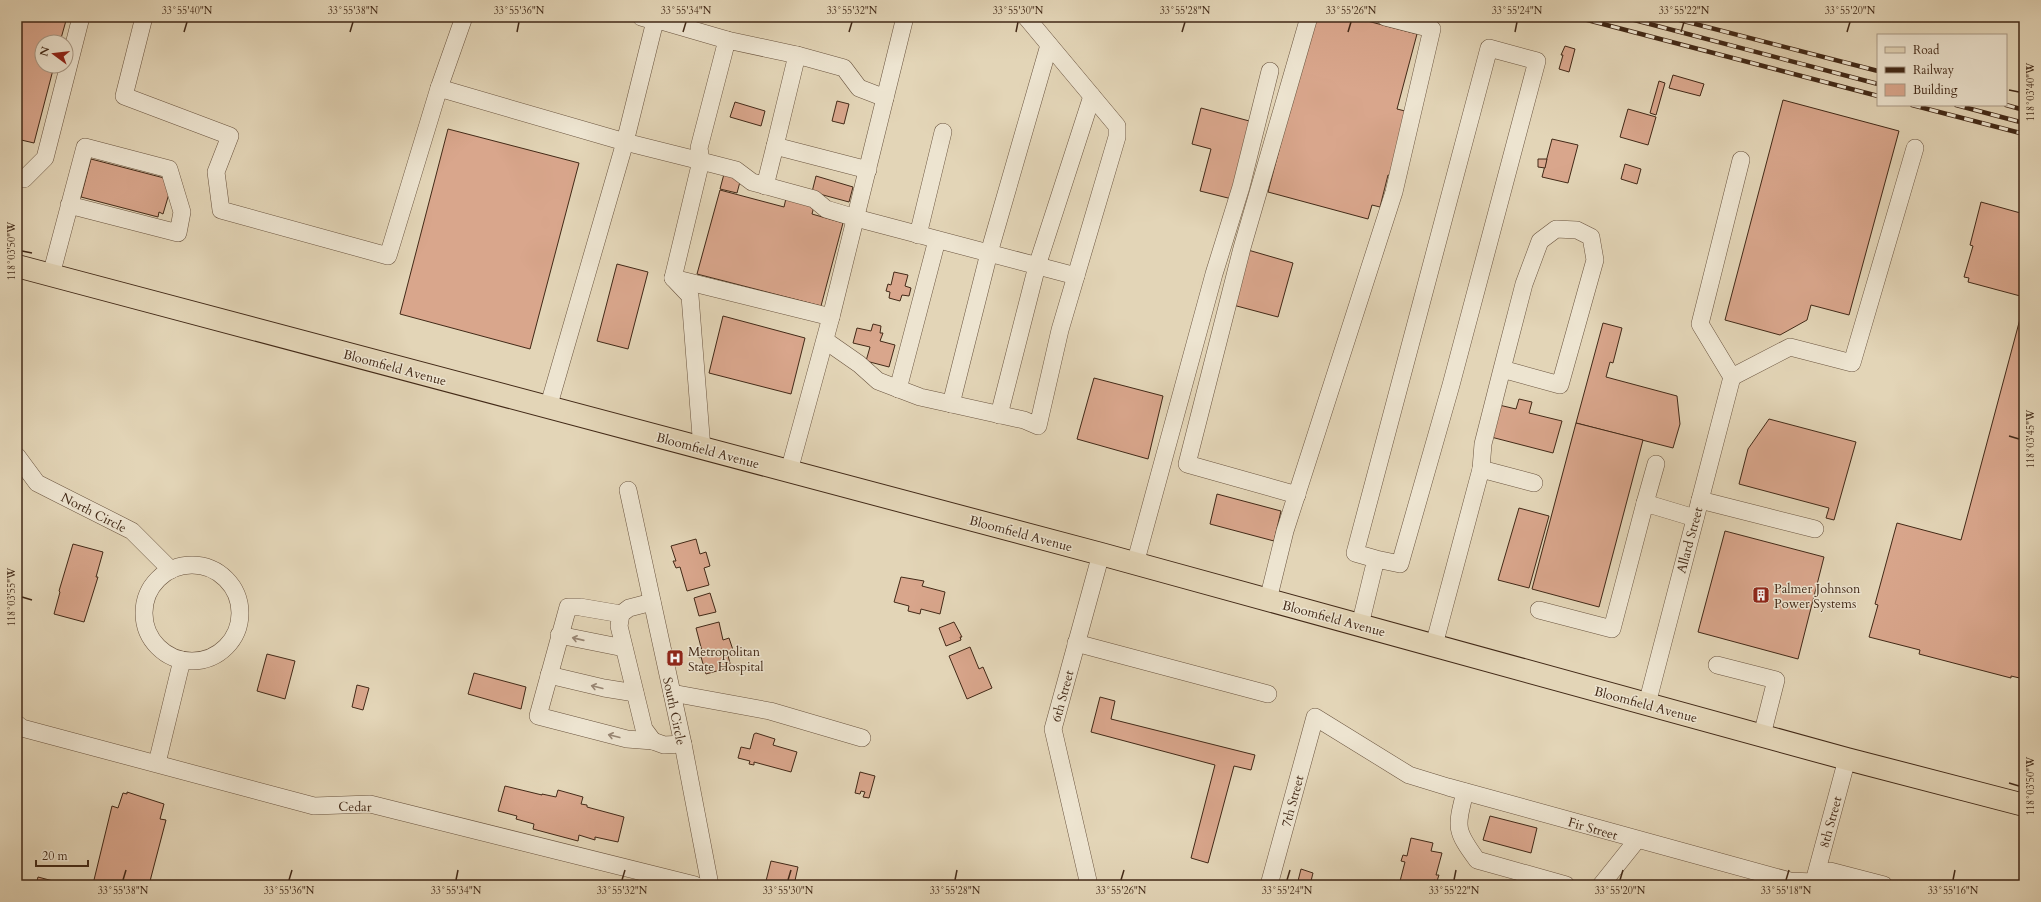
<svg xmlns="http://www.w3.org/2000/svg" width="2041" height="902" font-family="Cardo,serif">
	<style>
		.building { fill: #d9a68c; stroke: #422917 }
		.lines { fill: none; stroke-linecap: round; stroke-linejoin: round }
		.minor-casing { stroke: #6a543f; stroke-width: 18 }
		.major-casing { stroke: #422917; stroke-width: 24 }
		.minor { stroke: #ede4d0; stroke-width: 17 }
		.major { stroke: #e3d5b7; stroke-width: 22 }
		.rail-casing { stroke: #422917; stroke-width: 4.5 }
		.rail { stroke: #ede4d0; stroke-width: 3; stroke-dasharray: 9; stroke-linecap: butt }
		.oneway { stroke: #988674 }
		.ticks { fill: none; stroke: #422917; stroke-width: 1.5 }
		.labels { text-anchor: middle; stroke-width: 3; stroke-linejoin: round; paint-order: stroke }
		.street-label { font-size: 13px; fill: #422917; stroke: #ede4d0 }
		.poi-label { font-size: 13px; fill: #422917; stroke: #ede4d0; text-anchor: start }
		.neatline { fill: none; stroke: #422917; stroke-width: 1.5 }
		.ticks-label { font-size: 10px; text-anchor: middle; fill: #422917 }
	</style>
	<rect width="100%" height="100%" fill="#e3d5b7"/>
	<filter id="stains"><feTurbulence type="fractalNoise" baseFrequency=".005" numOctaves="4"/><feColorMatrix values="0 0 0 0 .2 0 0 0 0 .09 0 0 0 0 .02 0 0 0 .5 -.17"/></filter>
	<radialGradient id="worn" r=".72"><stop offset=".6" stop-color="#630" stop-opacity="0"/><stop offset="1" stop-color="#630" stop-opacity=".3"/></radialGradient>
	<g class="building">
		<polygon points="17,17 67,17 60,42 42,42 42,66 54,66 34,143 17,139"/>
		<polygon points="1314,17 1352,17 1417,34 1397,109 1409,112 1392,176 1388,175 1380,207 1372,205 1368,219 1268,192"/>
		<polygon points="1565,46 1575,49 1569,72 1559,69 1563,55 1561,55"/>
		<polygon points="1673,75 1704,84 1700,96 1669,88"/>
		<polygon points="1659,81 1665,83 1656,115 1650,113"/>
		<polygon points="1783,100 1899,131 1849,315 1811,305 1807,320 1780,335 1725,320"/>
		<polygon points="837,101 849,104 844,124 832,121"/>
		<polygon points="735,102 765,111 761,126 730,117"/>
		<polygon points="1201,108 1253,122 1232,199 1200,191 1211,149 1192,144"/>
		<polygon points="1628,109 1656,117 1648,145 1620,137"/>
		<polygon points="448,129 579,163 530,349 400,314"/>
		<polygon points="1552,139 1578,145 1568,183 1542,177"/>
		<polygon points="91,159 168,179 171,187 163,214 159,212 158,217 81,197"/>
		<polygon points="1538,159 1547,159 1545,168 1538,167"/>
		<polygon points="1625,164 1641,169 1637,184 1621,179"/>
		<polygon points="724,174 741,178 737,193 720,189"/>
		<polygon points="816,176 853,187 849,202 812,192"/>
		<polygon points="720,190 784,207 787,194 815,202 812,214 843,223 821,306 697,274"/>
		<polygon points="1981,202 2024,214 2024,297 1968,282 1969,278 1964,277 1973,246 1970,245"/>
		<polygon points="1248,250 1293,263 1278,317 1233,305"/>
		<polygon points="617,264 648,272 628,349 597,341"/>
		<polygon points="894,272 908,275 905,286 911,288 909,296 902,295 900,301 889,298 890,292 886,291 888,284 891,285"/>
		<polygon points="2024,304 2024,679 2011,676 2011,678 1919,654 1920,650 1869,637 1878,605 1875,604 1897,523 1961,540"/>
		<polygon points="723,316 805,338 791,394 709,373"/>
		<polygon points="1603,323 1622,328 1613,363 1610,362 1606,377 1677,396 1680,424 1673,448 1576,423"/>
		<polygon points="873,324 881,326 880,333 883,333 880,341 895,345 889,367 866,361 870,347 853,343 857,328 871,331"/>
		<polygon points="1094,378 1163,396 1148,459 1077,439"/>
		<polygon points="1519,399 1532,402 1529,413 1562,421 1553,453 1491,437 1499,405 1516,409"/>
		<polygon points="1769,419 1856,442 1834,520 1826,518 1829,508 1739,484 1748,449"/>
		<polygon points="1576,423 1643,440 1599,607 1532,589"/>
		<polygon points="1217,494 1281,511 1274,541 1210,524"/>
		<polygon points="1519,508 1549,516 1529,588 1498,580"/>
		<polygon points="1725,531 1824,557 1798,659 1698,632"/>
		<polygon points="696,539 700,554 706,552 710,566 704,568 709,585 687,591 680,567 676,568 673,561 676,561 671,546"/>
		<polygon points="73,544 103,552 96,577 98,577 84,622 54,614 60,592 59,591"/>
		<polygon points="901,577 924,581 922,586 945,592 940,614 921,609 920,614 908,611 909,606 894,602"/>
		<polygon points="710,593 716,612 699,616 694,598"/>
		<polygon points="719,622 723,640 729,638 733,650 727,652 731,667 706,674 701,657 699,658 698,652 702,651 696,628"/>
		<polygon points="954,622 962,637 960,637 961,640 946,646 939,628"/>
		<polygon points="970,647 979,669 983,667 992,688 967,699 949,656"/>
		<polygon points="267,654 295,661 285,699 257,691"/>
		<polygon points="474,673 526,687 521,709 468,694"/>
		<polygon points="357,685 369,688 363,710 352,707"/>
		<polygon points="1100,697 1115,701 1111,719 1255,755 1251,770 1234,766 1208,863 1191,858 1215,765 1091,732"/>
		<polygon points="756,733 775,739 773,745 797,752 791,772 754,762 754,765 749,764 750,761 738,758 741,747 750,749 754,734"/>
		<polygon points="860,772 875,776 869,798 863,797 865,792 861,791 860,794 855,793"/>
		<polygon points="505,786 542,795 542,794 556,797 558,790 583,797 581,804 587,805 587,807 624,817 618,842 595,837 595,840 579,835 578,841 533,829 534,824 516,819 517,816 498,811"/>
		<polygon points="127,792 164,804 160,819 166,820 149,885 93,884 112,806 118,808 123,793 127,794"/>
		<polygon points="1490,816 1537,828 1531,853 1483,840"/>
		<polygon points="1411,838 1433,843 1431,851 1442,853 1436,875 1439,875 1437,881 1434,880 1433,885 1399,885 1405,862 1401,861 1403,855 1407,856"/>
		<polygon points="771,861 798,867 794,885 772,885 772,883 766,881"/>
		<polygon points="1301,869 1313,873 1310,885 1297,885"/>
		<polygon points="38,877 53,881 52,885 36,885"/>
	</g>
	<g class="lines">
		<g class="minor-casing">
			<g id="minor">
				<polyline points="144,17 124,96 230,136 216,172 221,210 388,256 439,88 625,142 548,408"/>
				<polyline points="641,17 655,21"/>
				<polyline points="797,55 727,40 699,148 701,161 736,170 752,182 814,199 826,209 856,218 1076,276"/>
				<polyline points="439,88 464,17"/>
				<polyline points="775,146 797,55 844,68 859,88 885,98"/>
				<polyline points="17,177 24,179 45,158 81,17"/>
				<polyline points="765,186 775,146 868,170"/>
				<polyline points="918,235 943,132"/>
				<polyline points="51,275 85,147 169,169 182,212 178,233 69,205"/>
				<polyline points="673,278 831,317 789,471"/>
				<polyline points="831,317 905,17"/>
				<polyline points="826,341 859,364 878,381 920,397 1024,420 1038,426 1060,330 1117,137 1117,126 1026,17"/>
				<polyline points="1732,377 1790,347 1852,363 1915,148"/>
				<polyline points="1732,377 1700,324 1741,160"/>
				<polyline points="898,389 937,240"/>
				<polyline points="951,404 989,253 1049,45"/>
				<polyline points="999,415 1037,266 1092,96"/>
				<polyline points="702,449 690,296 673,278 701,161 625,142 655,21 665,22 727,40"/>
				<polyline points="17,456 37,483 132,531 171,570"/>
				<polyline points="1481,469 1483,444 1502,369 1524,284 1540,241 1556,229 1577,230 1591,237 1595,260 1560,385 1502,369"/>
				<polyline points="628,490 683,744 710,885"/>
				<polyline points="1297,495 1187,464 1242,248 1309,17"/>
				<polyline points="1700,500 1815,529"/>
				<polyline points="1645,503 1656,464"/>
				<polyline points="1135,564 1214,274 1241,187 1270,71"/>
				<circle cx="192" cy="613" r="48"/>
				<polyline points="1268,600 1285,531 1394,192 1432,29 1385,17"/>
				<polyline points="652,602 629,608 621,614 619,626 644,729 653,741 664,745 683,744"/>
				<polyline points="1539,610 1612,629 1645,503 1695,518"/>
				<polyline points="621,614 580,607 568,607 538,716 627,739 653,741"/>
				<polyline points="1360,625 1376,559 1355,553 1489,48 1537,61 1451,385 1400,564 1376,559"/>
				<polyline points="559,635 624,648"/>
				<polyline points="1076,643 1268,694"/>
				<polyline points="1434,645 1481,469 1534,483"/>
				<polyline points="1717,665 1776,680 1762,735"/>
				<polyline points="549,675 604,688 635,693"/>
				<polyline points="672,693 770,711 862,738"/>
				<polyline points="1647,704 1732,377"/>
				<polyline points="17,724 22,728 314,806 370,804 695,885"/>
				<polyline points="157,763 182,660"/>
				<path d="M1465 792C1456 828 1455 830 1477 860L1566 885"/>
				<polyline points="1089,885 1053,729 1101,554"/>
				<polyline points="1269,885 1315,717 1409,775 1448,787 1790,881 1814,882 1830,871 1884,885"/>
				<polyline points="1601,885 1637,840"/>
				<polyline points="1813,885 1847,759"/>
			</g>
		</g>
		<g class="major-casing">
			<polyline id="major" points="17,266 1101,554 1847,759 2024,805"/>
		</g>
		<use href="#minor" class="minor"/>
		<use href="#major" class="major"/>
		<g class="rail-casing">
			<g id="rail">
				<polyline points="1576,17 1878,96"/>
				<polyline points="1623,17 1878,84"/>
				<polyline points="1668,17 1878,71"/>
				<polyline points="1912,105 2024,134"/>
				<polyline points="1956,105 2024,123"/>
				<polyline points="2006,105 2024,110"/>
			</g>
		</g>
		<use href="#rail" class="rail"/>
	</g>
	<defs><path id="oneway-shaft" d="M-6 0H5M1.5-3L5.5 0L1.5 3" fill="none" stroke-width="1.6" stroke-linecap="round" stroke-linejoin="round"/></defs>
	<g class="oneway">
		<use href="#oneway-shaft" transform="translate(578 639) rotate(-167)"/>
		<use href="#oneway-shaft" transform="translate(597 687) rotate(-166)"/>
		<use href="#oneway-shaft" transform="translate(614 736) rotate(-166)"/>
	</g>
	<path class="ticks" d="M184 32 187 22M350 32 353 22M517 32 519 22M683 32 686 22M849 32 852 22M1016 32 1018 22M1182 32 1185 22M1348 32 1351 22M1515 32 1517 22M1681 32 1684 22M1847 32 1850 22M2009 90 2019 92M22 251 32 253M2009 436 2019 439M22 597 32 600M2009 783 2019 786M123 880 126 870M289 880 292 870M456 880 458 870M622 880 625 870M788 880 791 870M955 880 957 870M1121 880 1124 870M1287 880 1290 870M1454 880 1456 870M1620 880 1623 870M1786 880 1789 870M1953 880 1955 870"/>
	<defs>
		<g id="building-square" transform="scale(0.9)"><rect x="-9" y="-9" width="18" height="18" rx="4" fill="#8f2418" stroke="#ede4d0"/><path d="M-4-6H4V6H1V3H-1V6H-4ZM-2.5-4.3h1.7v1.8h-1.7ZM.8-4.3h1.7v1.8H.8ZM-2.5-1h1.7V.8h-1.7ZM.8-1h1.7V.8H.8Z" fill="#fff"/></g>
		<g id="hospital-square" transform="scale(0.9)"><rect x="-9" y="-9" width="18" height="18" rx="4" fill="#8f2418" stroke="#ede4d0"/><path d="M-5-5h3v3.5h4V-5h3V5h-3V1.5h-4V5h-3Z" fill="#fff"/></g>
	</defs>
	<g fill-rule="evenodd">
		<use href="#building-square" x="1761" y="595"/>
		<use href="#hospital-square" x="675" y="658"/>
	</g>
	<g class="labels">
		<g class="street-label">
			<text transform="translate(395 367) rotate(15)" y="5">Bloomfield Avenue</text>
			<text transform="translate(708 450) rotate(15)" y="5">Bloomfield Avenue</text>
			<text transform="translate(94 512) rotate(27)" y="5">North Circle</text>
			<text transform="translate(1021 533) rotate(15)" y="5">Bloomfield Avenue</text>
			<text transform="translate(1689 540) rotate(-75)" y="5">Allard Street</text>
			<text transform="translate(1334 618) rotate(15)" y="5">Bloomfield Avenue</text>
			<text transform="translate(1062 696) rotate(-75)" y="5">6th Street</text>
			<text transform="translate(1646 704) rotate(15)" y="5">Bloomfield Avenue</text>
			<text transform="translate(675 711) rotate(78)" y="5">South Circle</text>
			<text transform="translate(1292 801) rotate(-75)" y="5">7th Street</text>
			<text transform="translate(355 806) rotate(1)" y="5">Cedar</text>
			<text transform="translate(1830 822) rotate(-75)" y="5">8th Street</text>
			<text transform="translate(1593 828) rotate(16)" y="5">Fir Street</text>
		</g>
		<g class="poi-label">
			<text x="1774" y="593">Palmer Johnson<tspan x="1774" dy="15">Power Systems</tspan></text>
			<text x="688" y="656">Metropolitan<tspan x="688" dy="15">State Hospital</tspan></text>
		</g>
	</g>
	<rect width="2041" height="902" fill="none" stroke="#e3d5b7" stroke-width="44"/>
	<rect x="1877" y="34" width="130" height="72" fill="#ede4d0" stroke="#a99986"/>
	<rect x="1885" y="47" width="20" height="6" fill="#e3d5b7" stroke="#a99986"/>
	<text x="1913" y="54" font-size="12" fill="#422917">Road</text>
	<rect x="1885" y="67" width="20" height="6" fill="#422917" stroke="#a99986"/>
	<text x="1913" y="74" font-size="12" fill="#422917">Railway</text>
	<rect x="1885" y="84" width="20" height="12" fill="#d9a68c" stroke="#a99986"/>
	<text x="1913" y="94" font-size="12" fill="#422917">Building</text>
	<g transform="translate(54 54) rotate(285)"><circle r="19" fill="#ede4d0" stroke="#a99986"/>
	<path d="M0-3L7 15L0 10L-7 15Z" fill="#8f2418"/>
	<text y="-6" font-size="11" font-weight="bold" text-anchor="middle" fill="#422917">N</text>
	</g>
	<path d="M36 860v6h52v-6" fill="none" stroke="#422917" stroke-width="2"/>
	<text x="42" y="860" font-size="12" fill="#422917" stroke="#ede4d0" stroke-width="3" paint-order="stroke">20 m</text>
	<rect x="22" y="22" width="1997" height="858" class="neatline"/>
	<g class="ticks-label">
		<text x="187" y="14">33°55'40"N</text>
		<text x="353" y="14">33°55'38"N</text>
		<text x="519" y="14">33°55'36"N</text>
		<text x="686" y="14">33°55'34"N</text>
		<text x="852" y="14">33°55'32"N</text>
		<text x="1018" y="14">33°55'30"N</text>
		<text x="1185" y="14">33°55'28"N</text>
		<text x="1351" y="14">33°55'26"N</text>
		<text x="1517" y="14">33°55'24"N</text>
		<text x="1684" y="14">33°55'22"N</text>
		<text x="1850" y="14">33°55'20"N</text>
		<text transform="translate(2030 92) rotate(-90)" y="4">118°03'40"W</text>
		<text transform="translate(11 251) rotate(-90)" y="4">118°03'50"W</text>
		<text transform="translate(2030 439) rotate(-90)" y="4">118°03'45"W</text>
		<text transform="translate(11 597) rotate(-90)" y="4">118°03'55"W</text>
		<text transform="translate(2030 786) rotate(-90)" y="4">118°03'50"W</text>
		<text x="123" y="894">33°55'38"N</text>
		<text x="289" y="894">33°55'36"N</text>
		<text x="456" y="894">33°55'34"N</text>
		<text x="622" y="894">33°55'32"N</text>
		<text x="788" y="894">33°55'30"N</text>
		<text x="955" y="894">33°55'28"N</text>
		<text x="1121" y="894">33°55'26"N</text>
		<text x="1287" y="894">33°55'24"N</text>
		<text x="1454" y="894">33°55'22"N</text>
		<text x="1620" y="894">33°55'20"N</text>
		<text x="1786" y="894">33°55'18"N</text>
		<text x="1953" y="894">33°55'16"N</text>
	</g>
	<rect width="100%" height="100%" filter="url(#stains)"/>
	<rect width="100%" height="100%" fill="url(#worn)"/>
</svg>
